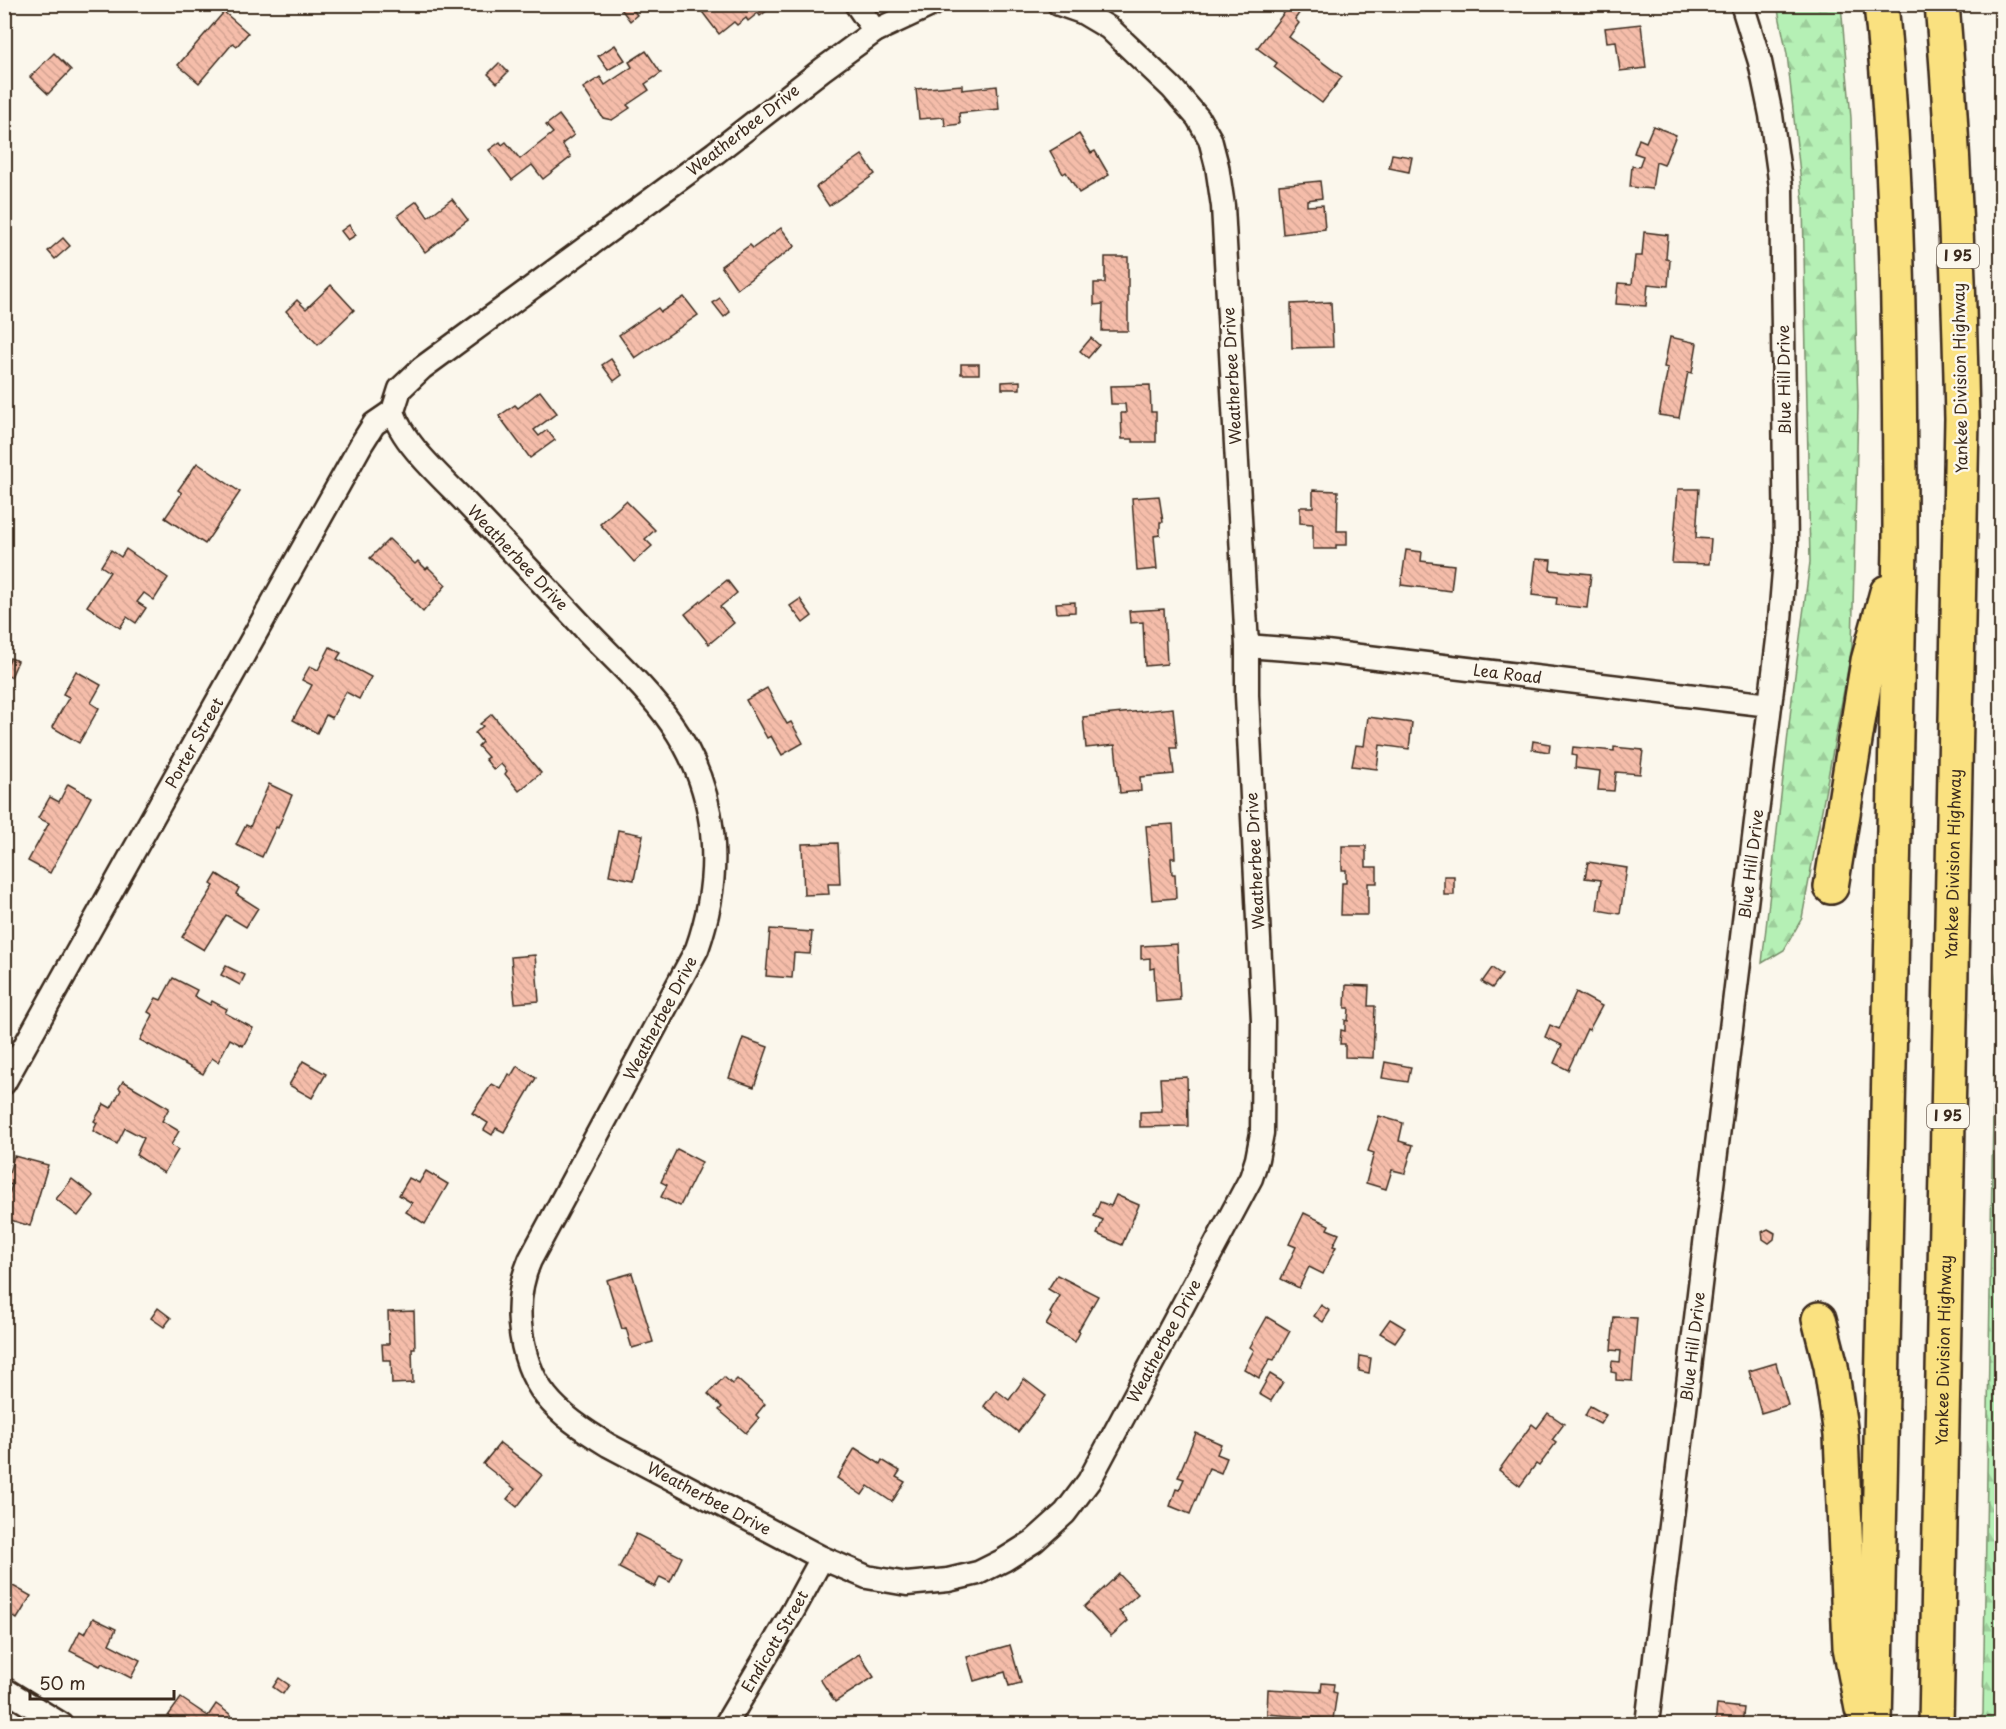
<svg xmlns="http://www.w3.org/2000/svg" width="2006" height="1729" font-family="'Playpen Sans',sans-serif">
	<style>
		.forest { fill: url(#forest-firs); stroke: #788d6a; stroke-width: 1.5 }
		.building { fill: url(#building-back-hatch); stroke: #3b2a1e; stroke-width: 1.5 }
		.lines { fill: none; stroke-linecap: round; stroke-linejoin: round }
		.minor-casing { stroke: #3b2a1e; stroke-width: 27 }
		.highway-casing { stroke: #3b2a1e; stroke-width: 38 }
		.minor { stroke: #fbf7ec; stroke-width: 22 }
		.highway { stroke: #fae180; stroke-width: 33 }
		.labels { text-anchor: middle; stroke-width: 5; stroke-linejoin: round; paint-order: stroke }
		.shield { fill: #fbf7ec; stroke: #75685c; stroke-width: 1.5 }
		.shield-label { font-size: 15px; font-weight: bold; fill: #3b2a1e }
		.street-label { font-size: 16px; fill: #3b2a1e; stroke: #fbf7ec }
	</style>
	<defs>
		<pattern id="forest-firs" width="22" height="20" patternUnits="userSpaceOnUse" patternTransform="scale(1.5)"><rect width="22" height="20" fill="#b5f0b5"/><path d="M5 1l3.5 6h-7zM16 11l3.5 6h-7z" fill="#9dce9b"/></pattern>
		<pattern id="building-back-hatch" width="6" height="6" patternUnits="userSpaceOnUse" patternTransform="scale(1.5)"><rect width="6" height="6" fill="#f5bdaa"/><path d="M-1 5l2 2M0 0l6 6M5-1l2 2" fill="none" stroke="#d3a392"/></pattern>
	</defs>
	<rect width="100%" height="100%" fill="#fbf7ec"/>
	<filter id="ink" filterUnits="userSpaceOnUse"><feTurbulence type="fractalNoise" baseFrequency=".0167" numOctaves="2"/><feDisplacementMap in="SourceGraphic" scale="12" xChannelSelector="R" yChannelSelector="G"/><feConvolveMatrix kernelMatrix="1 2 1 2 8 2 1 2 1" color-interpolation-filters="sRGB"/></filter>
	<g filter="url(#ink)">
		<g class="forest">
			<polygon points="1777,5 1841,5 1851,118 1858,407 1852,647 1802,918 1784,950 1762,963 1793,690 1810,562 1803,201 1787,54"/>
			<polygon points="1992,5 2001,5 2001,93"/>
			<polygon points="2001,924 2002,1724 1978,1724 1983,1714 1995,992"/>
		</g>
		<g class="building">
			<polygon points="629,4 637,15 630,21 618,5"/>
			<polygon points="706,4 722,4 724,6 727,4 771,4 772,7 760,16 758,13 748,21 746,18 737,25 734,22 719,34 700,9"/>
			<polygon points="1290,5 1300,12 1295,19 1299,23 1289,37 1342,77 1322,103 1274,67 1277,63 1257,48"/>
			<polygon points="224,12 248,33 237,46 233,43 199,83 178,65"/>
			<polygon points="1641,24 1646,68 1620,71 1616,41 1607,42 1605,28"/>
			<polygon points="615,45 625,60 608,70 598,56"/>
			<polygon points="646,51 661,73 645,84 649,90 627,105 630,108 612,120 603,118 583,88 600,77 605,85 632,67 629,62"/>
			<polygon points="54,53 71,70 48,94 30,77"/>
			<polygon points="499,63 508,72 497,83 488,74"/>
			<polygon points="962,85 962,90 997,86 999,109 959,113 960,124 945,126 944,117 919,119 916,89"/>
			<polygon points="559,115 574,135 562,144 571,157 543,179 532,165 512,180 489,150 500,142 502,145 506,142 520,159 553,133 546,125"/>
			<polygon points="1653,126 1676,135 1664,165 1656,162 1652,189 1630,187 1632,166 1639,167 1643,156 1634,153 1639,139 1646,142"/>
			<polygon points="1079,134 1091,153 1095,151 1109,175 1079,193 1066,172 1063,174 1050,151"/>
			<polygon points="1392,154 1412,157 1409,172 1389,168"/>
			<polygon points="862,155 875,174 829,206 816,187"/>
			<polygon points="1320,181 1322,198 1307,200 1307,206 1323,205 1325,229 1283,234 1279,185"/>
			<polygon points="452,199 468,220 425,252 398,215 417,201 428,217"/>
			<polygon points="349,225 356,235 348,240 341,231"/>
			<polygon points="781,228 795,246 737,289 721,266 750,245 753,248"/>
			<polygon points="1644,232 1668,235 1666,259 1670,260 1668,286 1648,284 1646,306 1616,304 1618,283 1632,284 1635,256 1642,256"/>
			<polygon points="63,238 70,246 55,259 48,251"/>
			<polygon points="1105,257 1128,257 1128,331 1102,331 1103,304 1094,305 1094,283 1105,283"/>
			<polygon points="331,285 354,310 318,345 286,311 297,300 306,309"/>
			<polygon points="684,297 698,315 635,358 619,335 658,308 661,312"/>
			<polygon points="720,298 730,312 724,317 713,303"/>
			<polygon points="1331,302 1333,347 1292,348 1291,304"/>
			<polygon points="1670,337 1697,343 1692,373 1688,372 1679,418 1659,415 1668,368 1664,367"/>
			<polygon points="1091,338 1099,345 1088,358 1080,351"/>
			<polygon points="611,359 622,375 614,381 602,365"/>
			<rect x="961" y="364" width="18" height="10"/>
			<polygon points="1020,381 1020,389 1002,389 1002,382"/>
			<polygon points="1150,385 1151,412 1156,412 1156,442 1133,442 1133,439 1122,439 1121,413 1126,413 1125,404 1111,404 1110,386"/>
			<polygon points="540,391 557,413 534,430 539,436 547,430 555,440 530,458 499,416 515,405 518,408"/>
			<polygon points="197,463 240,492 205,544 165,518 182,493 178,490"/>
			<polygon points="1678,489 1699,489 1696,538 1711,539 1709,564 1672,563"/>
			<polygon points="1313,490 1338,491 1337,531 1347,531 1347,545 1336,545 1336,549 1313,549 1313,524 1300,523 1300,507 1313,507"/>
			<polygon points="1159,496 1163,522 1160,522 1160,535 1154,536 1157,569 1137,571 1132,498"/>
			<polygon points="626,501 655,530 645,539 652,546 634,562 600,524"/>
			<polygon points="389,539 415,564 418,561 426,569 428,567 446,585 423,612 411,600 413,599 370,558"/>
			<polygon points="126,549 168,578 154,600 144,593 137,602 146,608 136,623 127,617 120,628 87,606 110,572 101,566 111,550 121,557"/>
			<polygon points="1406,550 1422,552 1421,561 1454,565 1451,591 1401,585"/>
			<polygon points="1536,559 1551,560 1550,570 1591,574 1587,608 1556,605 1557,598 1532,595"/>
			<polygon points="727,580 737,593 720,607 734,623 709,644 685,614"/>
			<polygon points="800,599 812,616 803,623 790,606"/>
			<polygon points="1075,602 1075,612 1057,613 1056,603"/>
			<polygon points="1164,609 1167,664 1145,666 1143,622 1130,623 1129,611"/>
			<polygon points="330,647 341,653 337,659 371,677 359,699 346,692 332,718 326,715 317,733 293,720 312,685 302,680 310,666 318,670"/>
			<polygon points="10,658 18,661 11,677 4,675"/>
			<polygon points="76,671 101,685 91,703 99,708 79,743 52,727 69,697 63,694"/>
			<polygon points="767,688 787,724 791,722 803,743 782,755 771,736 767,738 746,700"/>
			<polygon points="1173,708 1177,748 1171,748 1174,774 1140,777 1141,791 1120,793 1115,745 1086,748 1083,717"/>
			<polygon points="492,714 541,773 519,791 505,774 507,771 501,764 494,770 485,759 488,757 478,746 482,742 475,733 483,726 480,724"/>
			<polygon points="1368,717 1412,723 1409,749 1380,745 1377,769 1352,766 1356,745 1364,746"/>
			<polygon points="1533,741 1550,744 1549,752 1532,749"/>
			<polygon points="1573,747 1614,751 1614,747 1643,750 1640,774 1616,772 1614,791 1598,790 1600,771 1575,768 1576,756 1572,755"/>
			<polygon points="68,784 91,797 50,873 28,861 49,823 38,818 50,797 59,802"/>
			<polygon points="269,784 292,795 278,828 276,827 262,857 236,845 246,825 250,827"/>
			<polygon points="1173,824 1175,858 1171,858 1172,874 1175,874 1176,898 1152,900 1146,826"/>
			<polygon points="618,830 643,835 634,880 609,875"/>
			<polygon points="838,843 840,884 828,884 829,894 804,895 802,844"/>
			<polygon points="1342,846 1366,846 1366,867 1377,867 1377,883 1368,883 1368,915 1341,915 1342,883 1346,883 1346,870 1342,870"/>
			<polygon points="1588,862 1627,868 1620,914 1597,910 1601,880 1585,878"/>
			<polygon points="217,874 239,888 236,894 258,908 246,927 226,915 204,950 182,937 214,886 211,884"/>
			<rect x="1444" y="876" width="10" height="19"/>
			<polygon points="770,929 812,932 810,954 794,953 792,978 766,976"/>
			<polygon points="1177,944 1180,1000 1156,1002 1154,968 1150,969 1150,958 1141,959 1141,946"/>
			<polygon points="535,955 539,1001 515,1003 511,957"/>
			<polygon points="226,966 245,975 240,985 221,975"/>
			<polygon points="1492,968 1502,975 1492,988 1482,982"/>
			<polygon points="173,978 197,990 194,996 210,1005 212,1001 227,1009 225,1013 253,1028 243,1046 230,1039 218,1062 212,1058 203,1074 140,1040 153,1015 148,1012 156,998 161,1000"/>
			<polygon points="1346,985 1369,986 1368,1006 1375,1006 1373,1058 1345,1057 1345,1044 1340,1044 1341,1030 1345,1031 1345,1020 1348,1021 1349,1008 1345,1008"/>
			<polygon points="1576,992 1602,1006 1589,1030 1587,1029 1568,1070 1554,1063 1562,1045 1545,1037 1550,1025 1559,1029"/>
			<polygon points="743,1038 768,1047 754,1087 729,1078"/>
			<polygon points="303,1061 326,1074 312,1098 289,1085"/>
			<polygon points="1385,1062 1411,1067 1408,1082 1382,1078"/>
			<polygon points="517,1066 536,1078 504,1132 496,1128 492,1135 484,1130 488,1123 472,1113 492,1084 501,1089 509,1074 511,1076"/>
			<polygon points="1187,1077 1188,1126 1140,1127 1140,1112 1162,1111 1160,1078"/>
			<polygon points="123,1081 169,1108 162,1121 179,1131 171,1145 178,1150 164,1173 136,1155 144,1138 125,1128 117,1144 93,1131 97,1123 94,1121 104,1104 111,1108 121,1090 119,1088"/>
			<polygon points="1379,1116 1403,1123 1399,1141 1413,1145 1405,1173 1392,1170 1386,1189 1366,1183 1374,1153 1368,1151"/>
			<polygon points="677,1149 702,1162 680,1206 661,1197 667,1185 661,1182"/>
			<polygon points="14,1156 48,1165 30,1226 4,1218 4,1210 12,1185 6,1183"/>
			<polygon points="426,1171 448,1184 425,1224 406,1212 412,1203 399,1195 409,1178 419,1183"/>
			<polygon points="72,1179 94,1196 78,1216 56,1199"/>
			<polygon points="1116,1195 1139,1205 1122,1245 1097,1234 1103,1220 1094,1216 1100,1202 1111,1206"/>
			<polygon points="1304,1213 1329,1225 1327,1229 1339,1234 1333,1246 1336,1247 1323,1274 1309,1267 1299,1288 1281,1279 1296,1247 1289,1244"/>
			<polygon points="1768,1229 1775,1233 1774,1239 1769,1243 1763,1239 1762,1232"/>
			<polygon points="632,1273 653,1342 632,1348 626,1328 622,1329 607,1280"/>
			<polygon points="1057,1275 1098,1296 1078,1331 1080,1332 1075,1342 1046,1325 1052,1315 1050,1313 1060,1296 1048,1289"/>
			<polygon points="1321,1305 1330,1311 1323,1322 1314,1316"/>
			<polygon points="158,1308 171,1318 164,1327 151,1318"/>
			<polygon points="414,1311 415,1348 412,1348 413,1383 392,1384 391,1360 383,1360 382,1344 389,1344 388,1312"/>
			<polygon points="1267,1317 1290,1331 1274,1360 1270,1359 1259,1378 1244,1369 1254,1350 1250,1347"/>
			<polygon points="1614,1317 1637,1318 1632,1381 1616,1380 1616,1373 1611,1372 1612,1361 1620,1362 1621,1351 1611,1350"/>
			<polygon points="1390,1319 1405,1328 1395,1342 1380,1333"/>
			<polygon points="1360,1356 1371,1358 1369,1373 1359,1371"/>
			<polygon points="1776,1363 1788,1405 1761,1413 1749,1371"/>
			<polygon points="1270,1374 1283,1382 1271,1401 1259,1394"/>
			<polygon points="724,1377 732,1384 737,1379 765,1404 756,1415 759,1418 746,1433 719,1410 722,1407 708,1394"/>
			<polygon points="1024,1379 1046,1396 1018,1432 984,1406 996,1390 1009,1400"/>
			<polygon points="1590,1406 1606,1415 1600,1424 1585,1416"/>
			<polygon points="1548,1413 1564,1424 1552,1440 1556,1443 1539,1466 1536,1464 1520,1486 1499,1470 1532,1424 1537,1428"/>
			<polygon points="1196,1433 1221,1444 1217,1454 1227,1458 1221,1473 1209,1468 1190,1514 1170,1506 1176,1489 1179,1490 1184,1479 1178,1477"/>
			<polygon points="500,1443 542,1475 517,1507 507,1499 515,1489 483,1464"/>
			<polygon points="855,1448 880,1464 882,1460 900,1471 896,1477 905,1482 892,1502 868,1486 862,1495 837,1478"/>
			<polygon points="636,1534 682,1557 670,1582 660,1577 655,1587 619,1568"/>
			<polygon points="1119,1574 1138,1594 1119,1611 1128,1621 1111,1636 1084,1607"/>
			<polygon points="4,1581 31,1596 17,1619 4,1612"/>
			<polygon points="93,1618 116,1629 109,1644 140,1660 131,1678 102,1663 100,1666 70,1651 80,1631 85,1634"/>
			<polygon points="1010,1645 1021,1683 1009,1686 1005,1672 974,1681 967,1657"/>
			<polygon points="859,1654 874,1677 835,1702 820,1679"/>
			<polygon points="279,1678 289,1685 283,1694 273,1687"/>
			<polygon points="1322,1683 1334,1684 1333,1692 1337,1693 1333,1719 1267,1714 1268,1689 1321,1692"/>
			<polygon points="181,1698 208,1716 216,1704 231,1715 224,1724 180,1724 168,1716"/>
			<polygon points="1717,1705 1744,1708 1742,1724 1715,1724"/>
		</g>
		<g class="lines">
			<g class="minor-casing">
				<g id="minor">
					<polyline points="856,4 875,31"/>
					<path id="s1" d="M933 4 875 31 823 69 715 153 422 368 400 389 393 411C402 444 446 481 469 506 509 548 549 590 588 632 616 661 648 690 671 723 719 792 724 872 697 949L530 1260C521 1281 518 1301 520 1324 526 1388 555 1413 608 1445L822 1558 867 1577 907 1584 948 1580 978 1573 1004 1560 1034 1541 1065 1513 1089 1481 1251 1178 1257 1159 1262 1133 1263 1021 1247 695V646L1223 206 1217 166 1210 139 1198 118 1172 88 1109 28 1082 12 1059 4"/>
					<path id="s2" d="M1247 646 1326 652 1770 705"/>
					<path id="s3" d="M4 1083 362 443 374 424 393 411"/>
					<polyline points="4,1689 61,1724"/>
					<path id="s4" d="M726 1724 793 1611 822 1558"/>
					<path id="s5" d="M1647 1724 1779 631 1786 547 1781 187 1771 115 1760 62 1742 4"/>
				</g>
			</g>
			<g class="highway-casing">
				<g id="highway">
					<polyline points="1831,887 1868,661 1887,592"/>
					<polyline points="1819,1319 1831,1366 1841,1435 1850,1647 1862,1709"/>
					<path d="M1875 1724 1900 547C1900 366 1899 185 1881 4"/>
					<path id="s6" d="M1936 1724 1962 419C1959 281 1954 143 1942 4"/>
				</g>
			</g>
			<use href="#minor" class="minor"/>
			<use href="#highway" class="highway"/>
		</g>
	</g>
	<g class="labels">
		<g class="shield">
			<rect x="1937" y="244" width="42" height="24" rx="4.5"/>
			<rect x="1927" y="1104" width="42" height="24" rx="4.5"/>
		</g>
		<g class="shield-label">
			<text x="1958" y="261">I 95</text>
			<text x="1948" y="1121">I 95</text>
		</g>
		<g class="street-label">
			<text transform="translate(743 130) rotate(-38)" y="6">Weatherbee Drive</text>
			<text transform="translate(1232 376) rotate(-93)" y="6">Weatherbee Drive</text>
			<text transform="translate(1960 378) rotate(-91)" y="6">Yankee Division Highway</text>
			<text transform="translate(1784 380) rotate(-91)" y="6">Blue Hill Drive</text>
			<text dy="6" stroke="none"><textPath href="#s1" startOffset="876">Weatherbee Drive</textPath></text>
			<text dy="6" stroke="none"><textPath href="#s2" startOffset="262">Lea Road</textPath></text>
			<text dy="6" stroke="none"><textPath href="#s3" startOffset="390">Porter Street</textPath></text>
			<text transform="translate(1255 861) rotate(-93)" y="6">Weatherbee Drive</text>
			<text dy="6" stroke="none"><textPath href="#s5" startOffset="866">Blue Hill Drive</textPath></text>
			<text dy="6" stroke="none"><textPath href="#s6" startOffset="860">Yankee Division Highway</textPath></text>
			<text transform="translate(660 1018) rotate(-62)" y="6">Weatherbee Drive</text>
			<text dy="6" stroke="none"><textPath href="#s1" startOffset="2622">Weatherbee Drive</textPath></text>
			<text dy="6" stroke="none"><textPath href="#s5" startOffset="380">Blue Hill Drive</textPath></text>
			<text dy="6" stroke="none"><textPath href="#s6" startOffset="374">Yankee Division Highway</textPath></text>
			<text dy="6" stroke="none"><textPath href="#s1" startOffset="2028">Weatherbee Drive</textPath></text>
			<text dy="6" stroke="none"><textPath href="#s4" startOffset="96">Endicott Street</textPath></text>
		</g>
	</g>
	<rect width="2006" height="1729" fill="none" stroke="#fbf7ec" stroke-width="24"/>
	<rect x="12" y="12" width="1982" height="1705" fill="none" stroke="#3b2a1e" stroke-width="2" filter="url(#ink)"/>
	<path d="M30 1690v9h144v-9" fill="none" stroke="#3b2a1e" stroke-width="3"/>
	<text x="39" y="1690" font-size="18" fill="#3b2a1e" stroke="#fbf7ec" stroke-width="4.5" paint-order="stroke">50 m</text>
</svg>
